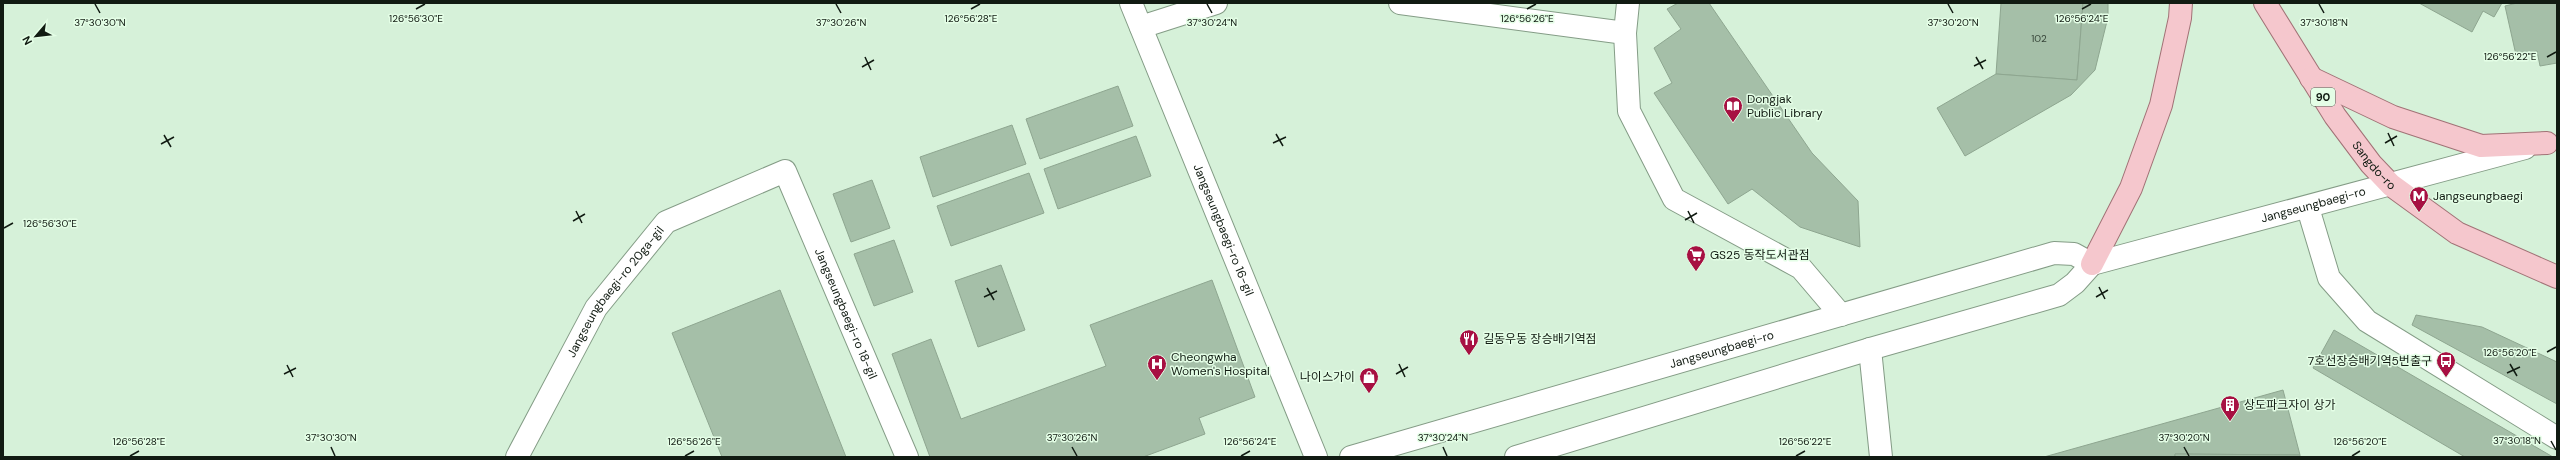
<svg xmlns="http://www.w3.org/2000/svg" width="2560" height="460" font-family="'DM Sans','Noto Sans KR',sans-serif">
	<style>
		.building { fill: #a5bfa8; stroke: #8ea690 }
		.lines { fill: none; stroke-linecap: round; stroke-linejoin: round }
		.minor-casing { stroke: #849c86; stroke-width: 24 }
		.tertiary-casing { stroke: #849c86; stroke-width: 24 }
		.secondary-casing { stroke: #849c86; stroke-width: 24 }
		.primary-casing { stroke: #a17276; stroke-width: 24 }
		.minor { stroke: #fff; stroke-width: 22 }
		.tertiary { stroke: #fff; stroke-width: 22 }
		.secondary { stroke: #fff; stroke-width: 22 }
		.primary { stroke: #f5c7cd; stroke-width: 22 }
		.ticks { fill: none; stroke: #111b12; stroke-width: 1.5 }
		.labels { text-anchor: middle; stroke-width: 3; stroke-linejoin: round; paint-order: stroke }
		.number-label { font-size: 10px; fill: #364438 }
		.shield { fill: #e4fee6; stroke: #505f52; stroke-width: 1 }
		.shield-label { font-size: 11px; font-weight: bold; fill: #111b12 }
		.poi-label { font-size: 12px; fill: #111b12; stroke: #e4fee6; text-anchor: start }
		.street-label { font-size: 12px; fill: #111b12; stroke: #e4fee6 }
		.ticks-label { font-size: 10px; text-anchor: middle; fill: #111b12; stroke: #e4fee6; stroke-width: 3; stroke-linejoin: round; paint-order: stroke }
	</style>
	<rect width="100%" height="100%" fill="#d6f1d9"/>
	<g class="building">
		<polygon points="1678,3 1709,3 1812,153 1858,201 1860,247 1800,227 1752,189 1728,204 1654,93 1672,83 1654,48 1681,29 1667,9"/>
		<polygon points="2001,3 2083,3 2077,80 1996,74"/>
		<polygon points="2083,3 2108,3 2108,17 2095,70 2071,95 1965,156 1937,108 1996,74 2077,80"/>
		<polygon points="2419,3 2502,3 2494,17 2483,11 2472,32"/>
		<polygon points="2517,3 2557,3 2557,63 2540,66 2537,51 2516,55 2505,6"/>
		<polygon points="1118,86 1133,126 1040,159 1026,119"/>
		<polygon points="1012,125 1026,164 933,197 920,157"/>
		<polygon points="1136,136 1151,176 1058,209 1044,169"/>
		<polygon points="1029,173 1044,213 951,246 937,206"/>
		<polygon points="872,180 890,228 851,242 833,194"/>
		<polygon points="894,240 913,292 874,306 854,254"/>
		<polygon points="1001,265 1025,330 978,347 955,281"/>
		<polygon points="1212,280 1255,397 1199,418 1205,434 1143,457 930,457 892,354 931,339 961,419 1106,366 1090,325"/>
		<polygon points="780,290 846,457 722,457 672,333"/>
		<polygon points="2416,315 2482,327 2557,362 2557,404 2412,325"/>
		<polygon points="2334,330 2553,457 2465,457 2313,368"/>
		<polygon points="2283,390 2300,455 2175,454 2175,457 2044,457"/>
		<polygon points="2175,454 2300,455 2300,457 2175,457"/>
	</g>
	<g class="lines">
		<g class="minor-casing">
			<g id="minor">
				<path id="s1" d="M1131 3 1316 457"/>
				<polyline points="1400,3 1625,33"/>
				<polyline points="1628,3 1625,33 1629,111 1674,199 1801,268 1841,315"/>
				<polyline points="1141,27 1216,3"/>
				<polyline points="2308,208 2329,278 2367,321 2557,438"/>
				<polyline points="1870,349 1881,457"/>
				<path id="s2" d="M517 457 596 308 666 222 785 171 907 457"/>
			</g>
		</g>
		<g class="tertiary-casing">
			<g id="tertiary">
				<path id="s3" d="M1351 457 2054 253 2074 254 2092 264 2075 283 2059 295 1870 349 1516 457"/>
			</g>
		</g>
		<g class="secondary-casing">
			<g id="secondary">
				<path id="s4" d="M2092 264 2525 148"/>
			</g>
		</g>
		<g class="primary-casing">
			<g id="primary">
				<path id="s5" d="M2265 3 2335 116 2371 164 2391 185 2457 233 2557 277"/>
				<polyline points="2311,78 2393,117 2481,146 2547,143"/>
				<polyline points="2092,264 2131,188 2161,105 2180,18 2181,3"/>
			</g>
		</g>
		<use href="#minor" class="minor"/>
		<use href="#tertiary" class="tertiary"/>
		<use href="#secondary" class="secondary"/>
		<use href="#primary" class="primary"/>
	</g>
	<path class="ticks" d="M95 4 100 13M836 4 841 13M1207 4 1212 13M1948 4 1953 13M2319 4 2324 13M416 9 425 4M971 9 980 4M1527 9 1536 4M2082 9 2091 4M865 57 871 70M1976 57 1983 69M2547 57 2556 52M1974 66 1986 60M862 67 874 60M2388 133 2394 146M1276 134 1283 146M164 135 171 147M1273 143 1286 137M2385 143 2397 136M161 144 174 137M576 211 582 223M1688 211 1694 223M1685 220 1697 213M573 221 585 214M4 228 13 223M2099 287 2105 299M987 288 994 300M984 297 997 291M2096 297 2108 290M2547 352 2556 347M1399 364 1405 377M2510 364 2517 376M287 365 293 377M2507 373 2520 367M284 374 296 368M1396 374 1408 367M2551 441 2556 450M331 447 335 456M1072 447 1077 456M1443 447 1447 456M2184 447 2189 456M130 456 139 451M685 456 694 451M1241 456 1250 451M1796 456 1805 451M2352 456 2360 451"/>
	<defs>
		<g id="library-pin" transform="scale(1)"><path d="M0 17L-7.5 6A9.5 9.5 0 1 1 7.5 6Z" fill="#a71042" stroke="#e4fee6"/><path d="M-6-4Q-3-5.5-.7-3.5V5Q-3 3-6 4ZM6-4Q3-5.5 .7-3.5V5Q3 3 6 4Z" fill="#fff"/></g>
		<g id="metro-pin" transform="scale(1)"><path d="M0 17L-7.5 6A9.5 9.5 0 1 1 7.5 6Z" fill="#a71042" stroke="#e4fee6"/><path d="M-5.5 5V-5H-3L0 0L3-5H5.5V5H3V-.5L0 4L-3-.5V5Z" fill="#fff"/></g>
		<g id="supermarket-pin" transform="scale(1)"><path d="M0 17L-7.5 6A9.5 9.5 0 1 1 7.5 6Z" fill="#a71042" stroke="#e4fee6"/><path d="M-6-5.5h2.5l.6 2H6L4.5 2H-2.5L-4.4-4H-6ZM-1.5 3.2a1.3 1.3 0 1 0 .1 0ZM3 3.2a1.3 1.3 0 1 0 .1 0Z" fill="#fff"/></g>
		<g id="restaurant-pin" transform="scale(1)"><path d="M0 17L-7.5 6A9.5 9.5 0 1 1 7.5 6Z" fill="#a71042" stroke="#e4fee6"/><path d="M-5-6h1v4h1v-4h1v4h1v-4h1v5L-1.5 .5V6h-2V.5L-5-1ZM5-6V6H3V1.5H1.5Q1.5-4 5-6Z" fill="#fff"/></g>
		<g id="bus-pin" transform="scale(1)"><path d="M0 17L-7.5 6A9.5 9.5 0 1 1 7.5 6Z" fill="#a71042" stroke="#e4fee6"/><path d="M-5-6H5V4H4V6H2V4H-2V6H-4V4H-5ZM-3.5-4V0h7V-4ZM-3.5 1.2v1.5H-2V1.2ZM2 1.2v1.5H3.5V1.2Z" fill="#fff"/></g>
		<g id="hospital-pin" transform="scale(1)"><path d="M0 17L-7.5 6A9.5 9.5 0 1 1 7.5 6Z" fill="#a71042" stroke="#e4fee6"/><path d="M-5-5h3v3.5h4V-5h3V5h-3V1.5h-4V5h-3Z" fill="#fff"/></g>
		<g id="shop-pin" transform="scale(1)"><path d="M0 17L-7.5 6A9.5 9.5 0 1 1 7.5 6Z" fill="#a71042" stroke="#e4fee6"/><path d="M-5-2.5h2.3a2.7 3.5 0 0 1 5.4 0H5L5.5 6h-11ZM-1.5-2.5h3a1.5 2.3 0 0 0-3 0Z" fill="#fff"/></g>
		<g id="building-pin" transform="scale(1)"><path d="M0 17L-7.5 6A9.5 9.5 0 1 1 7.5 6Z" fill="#a71042" stroke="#e4fee6"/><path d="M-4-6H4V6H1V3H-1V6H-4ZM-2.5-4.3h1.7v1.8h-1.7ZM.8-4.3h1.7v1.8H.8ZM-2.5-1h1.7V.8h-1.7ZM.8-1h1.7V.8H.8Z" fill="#fff"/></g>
	</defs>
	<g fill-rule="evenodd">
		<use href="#library-pin" x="1733" y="106"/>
		<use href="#metro-pin" x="2419" y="196"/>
		<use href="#supermarket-pin" x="1696" y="255"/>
		<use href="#restaurant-pin" x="1469" y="339"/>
		<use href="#bus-pin" x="2446" y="361"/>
		<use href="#hospital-pin" x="1157" y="364"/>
		<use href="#shop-pin" x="1369" y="377"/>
		<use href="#building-pin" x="2230" y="405"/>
	</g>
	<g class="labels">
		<g class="number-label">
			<text x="2039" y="42">102</text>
		</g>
		<rect class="shield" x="2311" y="88" width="24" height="18" rx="3"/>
		<g class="shield-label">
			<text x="2323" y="101">90</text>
		</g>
		<g class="poi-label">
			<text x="1747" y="103">Dongjak<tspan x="1747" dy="14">Public Library</tspan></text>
			<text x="2433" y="200">Jangseungbaegi</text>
			<text x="1710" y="259">GS25 동작도서관점</text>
			<text x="1483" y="343">길동우동 장승배기역점</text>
			<text x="1171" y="361">Cheongwha<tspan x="1171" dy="14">Women's Hospital</tspan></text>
			<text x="2432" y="365" text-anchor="end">7호선장승배기역5번출구</text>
			<text x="1355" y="381" text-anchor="end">나이스가이</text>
			<text x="2244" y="409">상도파크자이 상가</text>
		</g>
		<g class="street-label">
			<text dy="4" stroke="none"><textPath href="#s5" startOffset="196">Sangdo-ro</textPath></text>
			<text dy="4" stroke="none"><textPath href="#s4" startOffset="229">Jangseungbaegi-ro</textPath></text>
			<text dy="4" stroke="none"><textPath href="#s1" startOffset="245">Jangseungbaegi-ro 16-gil</textPath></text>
			<text dy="4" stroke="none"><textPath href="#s2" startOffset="193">Jangseungbaegi-ro 20ga-gil</textPath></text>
			<text dy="4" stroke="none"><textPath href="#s2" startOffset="564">Jangseungbaegi-ro 18-gil</textPath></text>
			<text dy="4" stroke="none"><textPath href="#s3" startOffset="386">Jangseungbaegi-ro</textPath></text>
		</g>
	</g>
	<g class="ticks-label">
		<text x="971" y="22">126°56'28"E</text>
		<text x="1527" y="22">126°56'26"E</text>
		<text x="416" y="22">126°56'30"E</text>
		<text x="2082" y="22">126°56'24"E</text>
		<text x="100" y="26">37°30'30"N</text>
		<text x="841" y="26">37°30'26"N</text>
		<text x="1212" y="26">37°30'24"N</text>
		<text x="1953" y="26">37°30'20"N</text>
		<text x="2324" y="26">37°30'18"N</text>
		<text x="2510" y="60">126°56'22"E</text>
		<text x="50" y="227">126°56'30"E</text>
		<text x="2510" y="356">126°56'20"E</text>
		<text x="331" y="441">37°30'30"N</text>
		<text x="1072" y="441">37°30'26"N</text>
		<text x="1443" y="441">37°30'24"N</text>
		<text x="2184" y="441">37°30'20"N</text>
		<text x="2517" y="444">37°30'18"N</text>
		<text x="139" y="445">126°56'28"E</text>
		<text x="694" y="445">126°56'26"E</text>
		<text x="1250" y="445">126°56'24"E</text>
		<text x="1805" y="445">126°56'22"E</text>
		<text x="2360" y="445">126°56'20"E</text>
	</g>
	<rect width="2560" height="460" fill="none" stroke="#111b12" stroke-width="8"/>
	<g transform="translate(36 36) rotate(242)" stroke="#e4fee6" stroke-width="3" paint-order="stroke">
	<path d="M0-3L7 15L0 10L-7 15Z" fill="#111b12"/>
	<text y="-6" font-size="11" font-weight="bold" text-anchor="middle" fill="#111b12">N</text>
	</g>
</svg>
